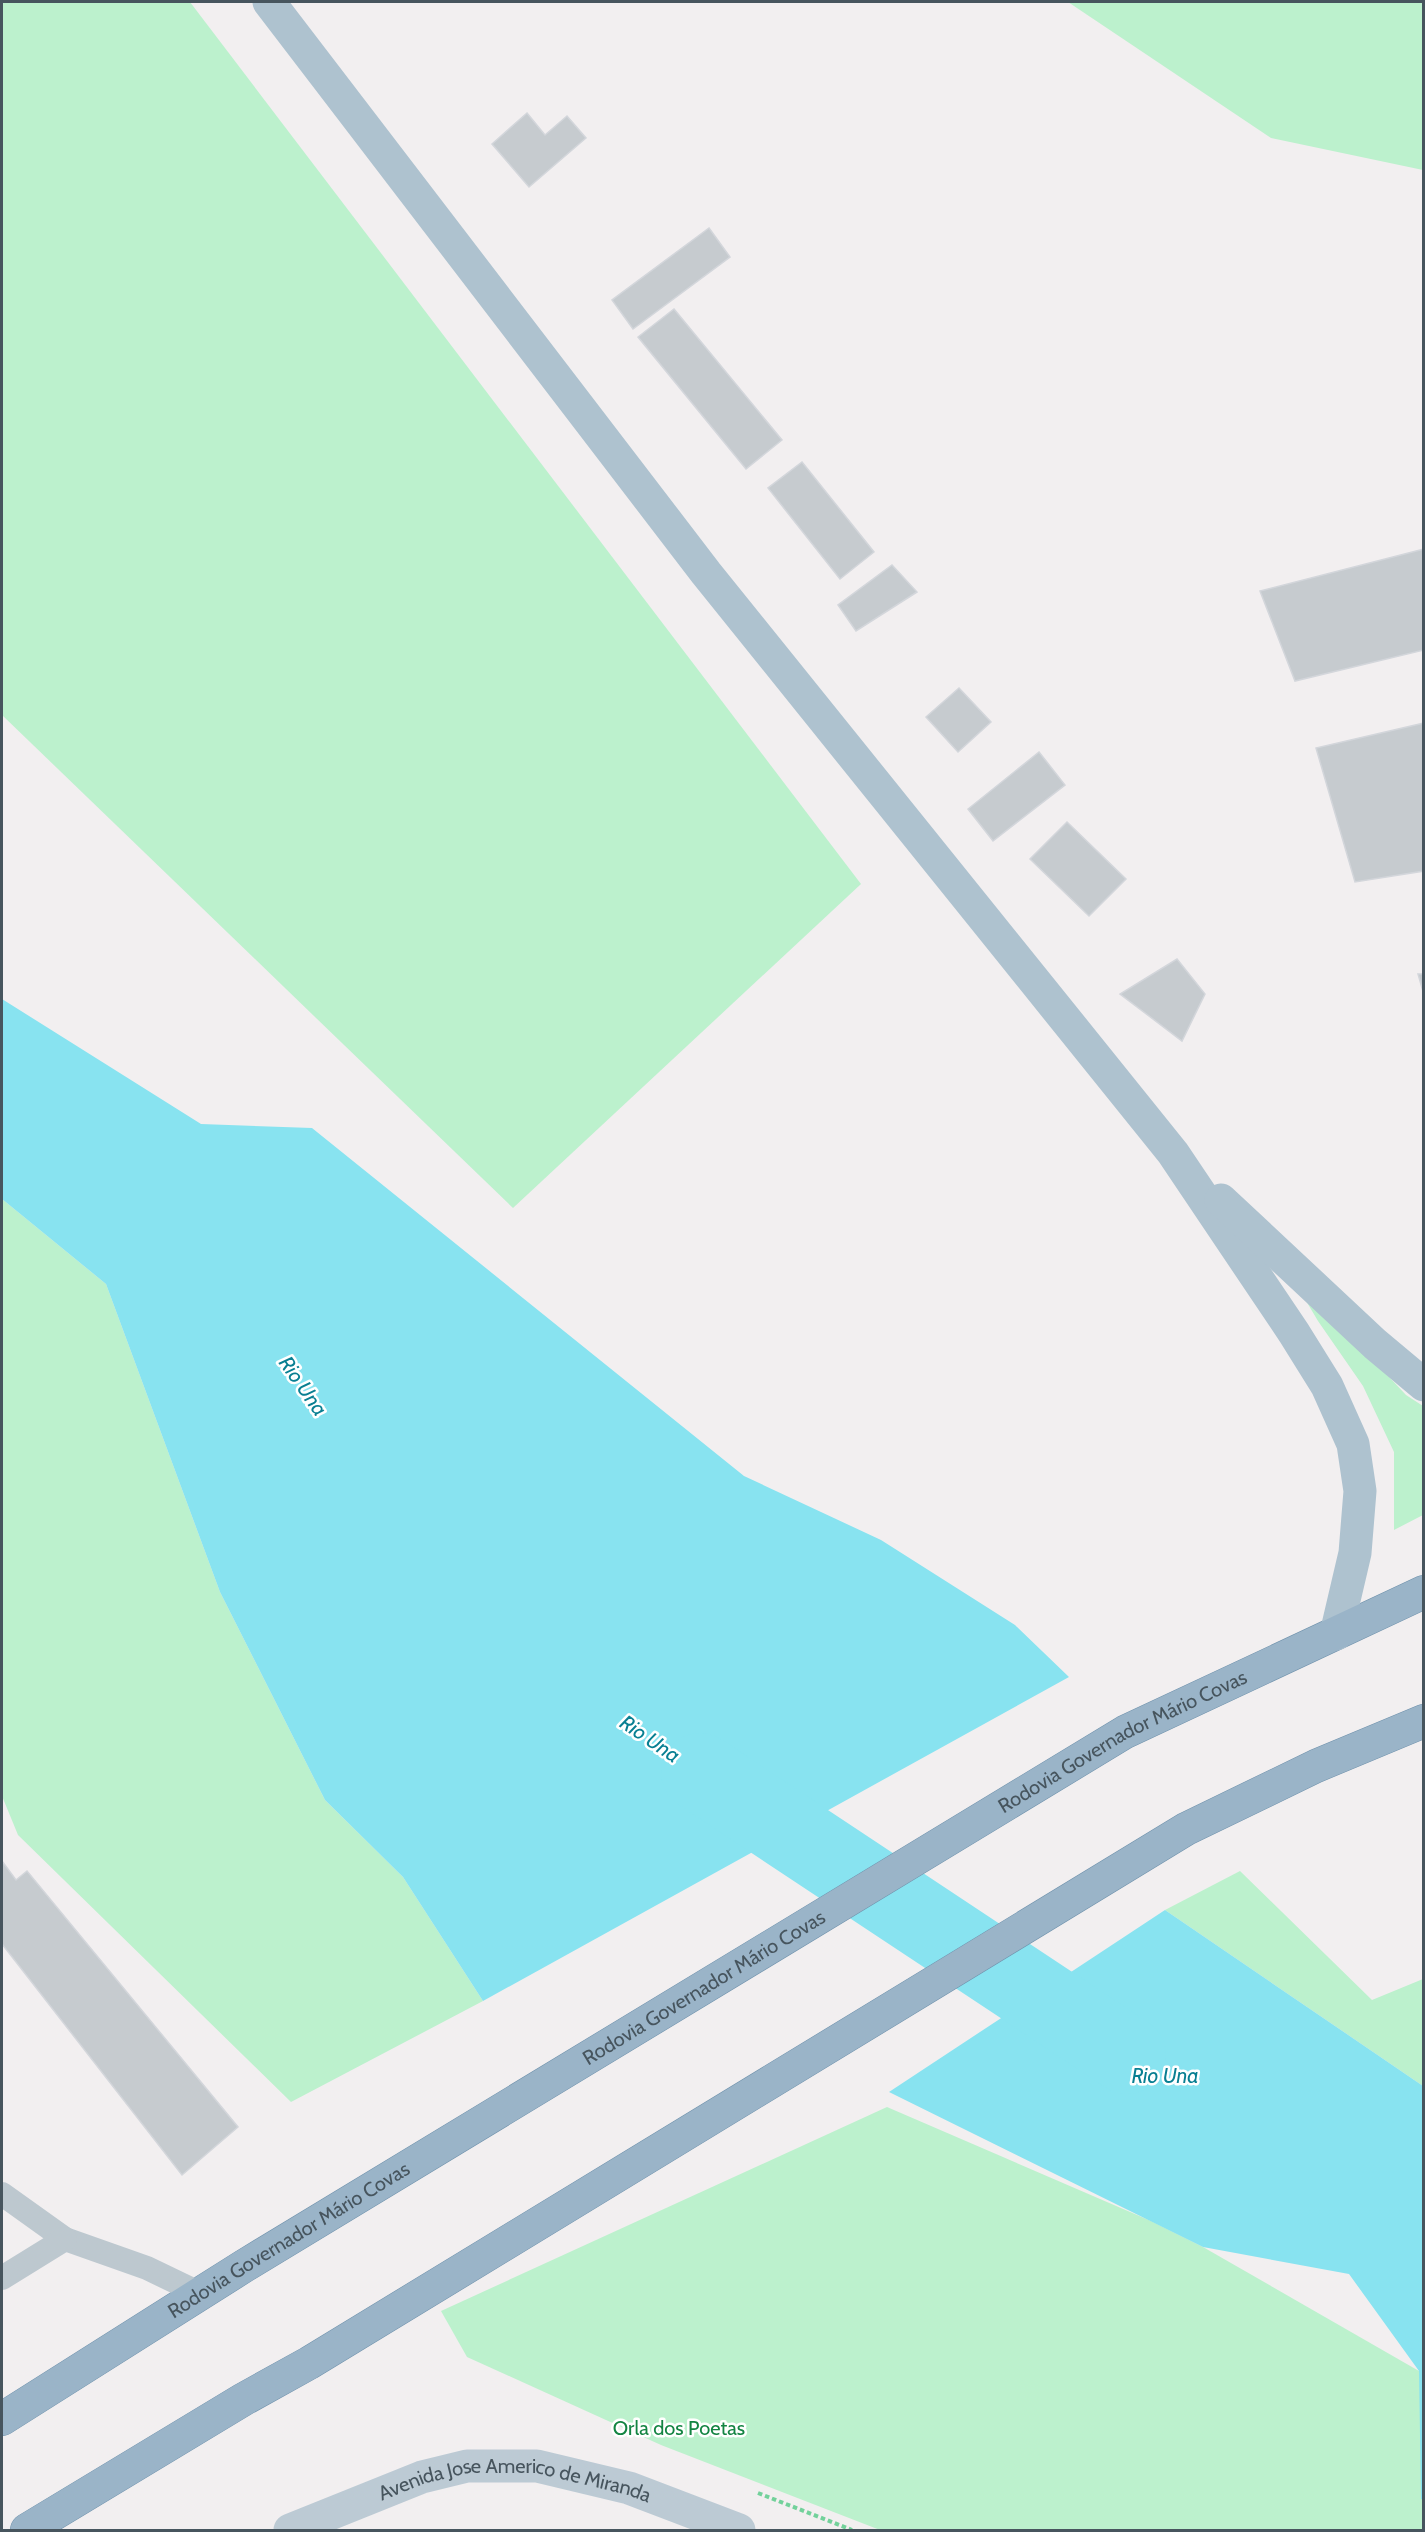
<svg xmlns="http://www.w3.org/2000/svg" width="1425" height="2532" font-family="Cabin,sans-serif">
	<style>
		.green { fill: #bcf1cd }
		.water { fill: #88e3f0 }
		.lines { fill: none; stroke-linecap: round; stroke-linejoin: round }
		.river { stroke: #88e3f0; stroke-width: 78 }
		.building { fill: #c6cbcf; stroke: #d3d6db; stroke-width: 1.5 }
		.trunk-casing { stroke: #7092ac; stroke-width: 34 }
		.path { stroke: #73d19b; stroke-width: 4; stroke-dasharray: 4.5 3; stroke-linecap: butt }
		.service { stroke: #bdc8cf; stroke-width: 24 }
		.secondary { stroke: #bccad4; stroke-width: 33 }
		.primary { stroke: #aec2cf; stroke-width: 33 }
		.trunk { stroke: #9ab4c8; stroke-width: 33 }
		.labels { text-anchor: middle; stroke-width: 5; stroke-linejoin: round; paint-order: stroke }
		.street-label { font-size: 20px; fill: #47555e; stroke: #fff }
		.park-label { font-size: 20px; fill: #138442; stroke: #fff }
		.water-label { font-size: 21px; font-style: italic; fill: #087f92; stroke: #fff }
	</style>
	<rect width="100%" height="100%" fill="#f2eff0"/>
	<g class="green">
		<polygon points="2,2 190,2 861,884 513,1208 2,715"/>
		<polygon points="1068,2 1423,2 1423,170 1271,138"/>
		<polygon points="2,1199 106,1284 220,1592 325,1800 403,1877 483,2001 291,2102 18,1835 2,1796"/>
		<polygon points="1286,1267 1406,1395 1423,1406 1423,1515 1394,1530 1394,1452 1363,1386 1318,1321"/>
		<polygon points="1240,1871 1372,2000 1423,1979 1423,2086 1165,1910"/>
		<polygon points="887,2107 1151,2221 1203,2247 1419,2371 1424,2401 1423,2530 880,2530 661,2445 467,2357 441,2311"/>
	</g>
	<g class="water">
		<polygon points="2,999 201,1124 312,1128 744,1476 881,1540 1015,1625 1069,1677 483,2001 403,1877 325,1800 220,1592 106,1284 2,1199"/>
		<polygon points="1165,1910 1423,2086 1423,2500 1421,2499 1419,2371 1349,2274 1203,2247 889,2092"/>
	</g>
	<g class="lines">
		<polyline class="river" points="700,1772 1127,2055"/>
	</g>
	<g class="building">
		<polygon points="527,113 545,135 567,116 586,138 529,187 492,144"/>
		<polygon points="709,228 730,257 633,329 612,300"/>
		<polygon points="674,309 782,440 746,469 638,337"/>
		<polygon points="802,462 874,552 840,579 768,488"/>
		<polygon points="1424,549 1424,650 1295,681 1260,591"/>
		<polygon points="892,565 917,592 856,631 838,605"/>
		<polygon points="959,688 991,722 958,752 926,717"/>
		<polygon points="1424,723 1424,871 1355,882 1316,748"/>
		<polygon points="1039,752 1065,785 993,841 968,809"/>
		<polygon points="1067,822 1126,879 1089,916 1030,859"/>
		<polygon points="1177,959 1205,994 1182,1041 1120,994"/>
		<polygon points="1418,974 1424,974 1424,995"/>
		<polygon points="2,1861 16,1880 27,1871 238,2127 182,2175 2,1944"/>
	</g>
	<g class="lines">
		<g class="trunk-casing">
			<g id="trunk">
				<path id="s2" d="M2 2419 244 2266 1125 1732 1424 1592"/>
				<polyline points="27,2530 244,2399 309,2363 1186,1829 1316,1766 1424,1721"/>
			</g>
		</g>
		<polyline class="path" points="758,2493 852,2530"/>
		<g class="service">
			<polyline points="2,2194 65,2239 147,2268 201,2294"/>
			<polyline points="2,2278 65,2239"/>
		</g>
		<path class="secondary" id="s1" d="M290 2530 422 2477 467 2466H537L629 2488 739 2530"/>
		<g class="primary">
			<polyline points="269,2 706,573 1173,1153 1294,1333 1327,1386 1353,1444 1360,1491 1355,1553 1336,1634"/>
			<polyline points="1221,1200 1375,1344 1424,1385"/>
		</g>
		<use href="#trunk" class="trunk"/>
	</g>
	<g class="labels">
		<g class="street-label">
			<text dy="7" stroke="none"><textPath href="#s2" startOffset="1310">Rodovia Governador Mário Covas</textPath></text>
			<text dy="7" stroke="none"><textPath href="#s2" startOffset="824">Rodovia Governador Mário Covas</textPath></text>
			<text dy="7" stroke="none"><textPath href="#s2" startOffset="338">Rodovia Governador Mário Covas</textPath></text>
			<text dy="7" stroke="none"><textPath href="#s1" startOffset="236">Avenida Jose Americo de Miranda</textPath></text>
		</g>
		<g class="park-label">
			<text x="679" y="2435">Orla dos Poetas</text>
		</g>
		<g class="water-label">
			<text transform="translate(303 1386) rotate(55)" y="7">Rio Una</text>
			<text transform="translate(650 1739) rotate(34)" y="7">Rio Una</text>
			<text x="1165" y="2083">Rio Una</text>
		</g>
	</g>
	<rect width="1425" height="2532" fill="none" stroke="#47555e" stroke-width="6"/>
</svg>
